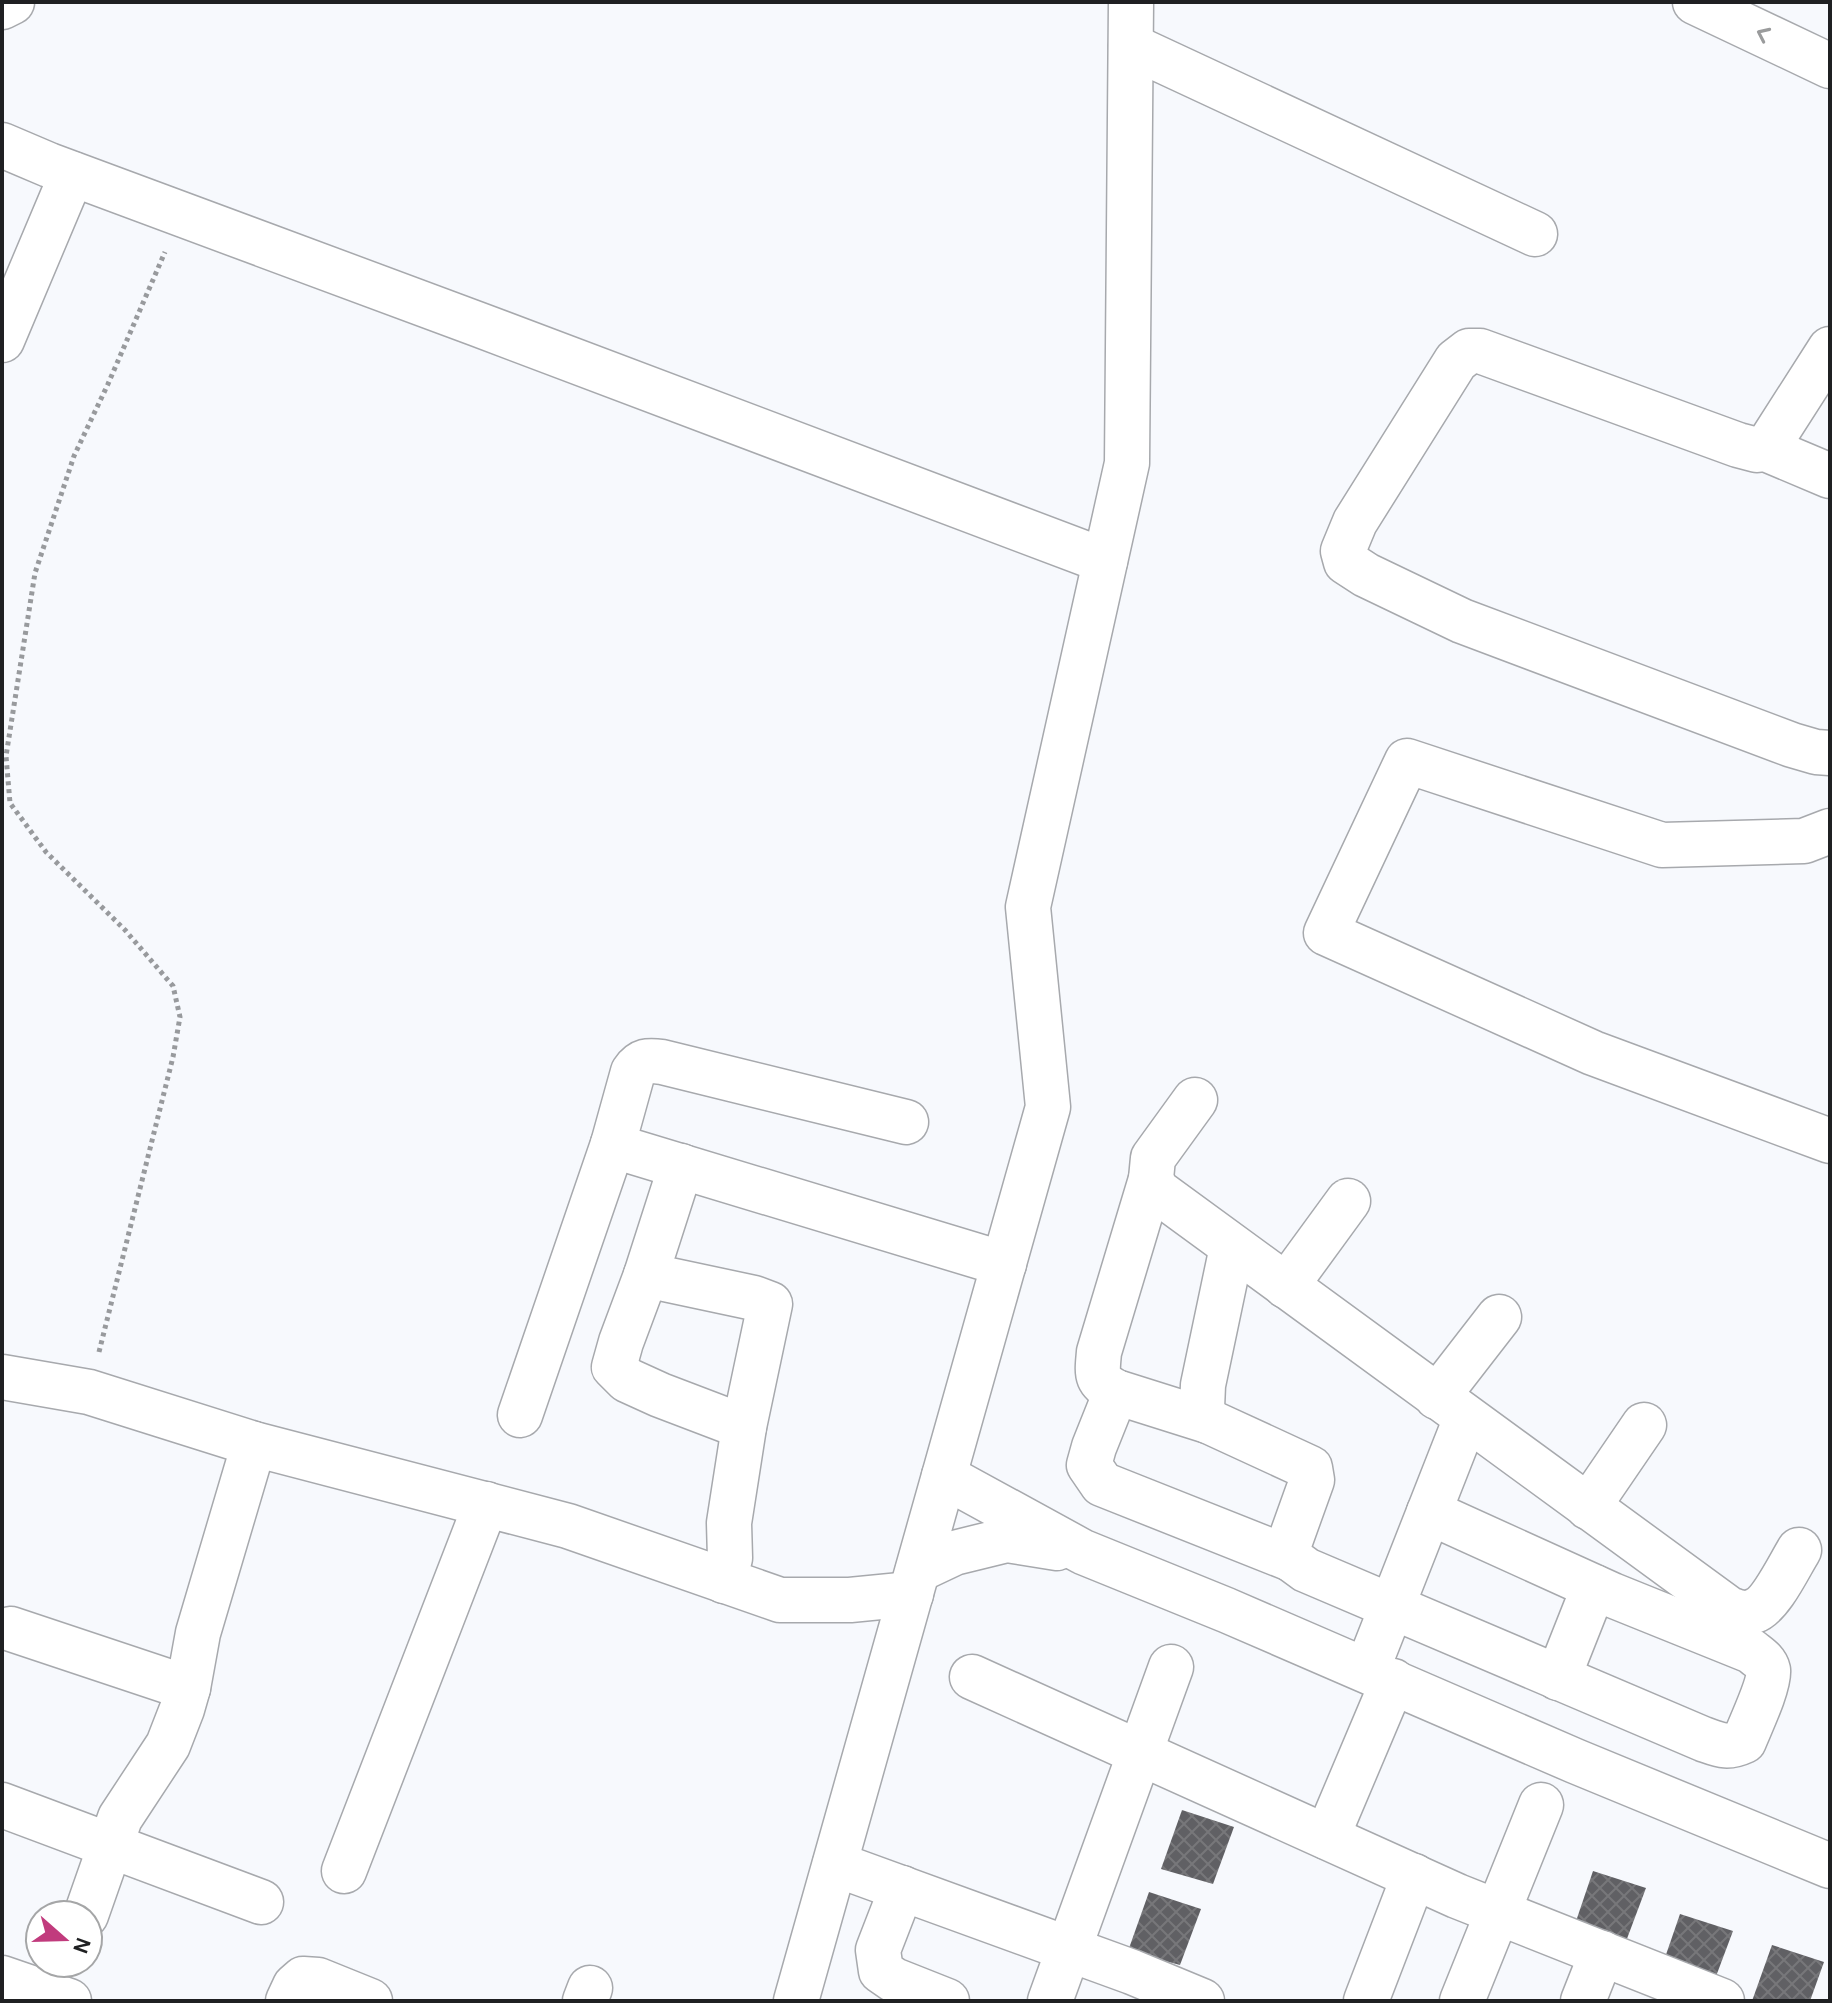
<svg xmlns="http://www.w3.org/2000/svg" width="1832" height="2003" font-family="Karla,sans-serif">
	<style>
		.building { fill: url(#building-cross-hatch) }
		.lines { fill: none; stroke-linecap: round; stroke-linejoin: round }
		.minor-casing { stroke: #a7a9ad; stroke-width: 47 }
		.path { stroke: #989a9d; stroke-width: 5; stroke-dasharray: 4 4; stroke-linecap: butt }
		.minor { stroke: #fff; stroke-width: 44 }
		.oneway { stroke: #9a9b9c }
	</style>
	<defs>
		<pattern id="building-cross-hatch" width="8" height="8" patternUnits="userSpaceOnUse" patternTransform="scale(2)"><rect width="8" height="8" fill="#606064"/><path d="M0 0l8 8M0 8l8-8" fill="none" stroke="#77777a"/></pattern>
	</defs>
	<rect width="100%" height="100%" fill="#f7f9fd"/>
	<g class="building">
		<polygon points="1182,1810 1234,1827 1213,1884 1161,1869"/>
		<polygon points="1593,1871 1646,1888 1625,1944 1573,1930"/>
		<polygon points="1149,1892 1201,1909 1180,1965 1128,1951"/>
		<polygon points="1680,1914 1733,1931 1712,1987 1660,1972"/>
		<polygon points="1772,1945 1824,1962 1810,2001 1752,2001"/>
	</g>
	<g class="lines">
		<g class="minor-casing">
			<g id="minor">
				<polyline points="1695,2 1830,66"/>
				<polyline points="2,7 12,2"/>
				<polyline points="1131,46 1535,234"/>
				<polyline points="2,145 49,165 477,324 1105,561"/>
				<polyline points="2,340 72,174"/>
				<polyline points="1766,449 1830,349"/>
				<polyline points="1830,476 1766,449 1757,450 1738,445 1480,351 1469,351 1456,361 1355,522 1343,551 1346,562 1366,575 1462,621 1792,745 1816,752 1830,753"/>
				<polyline points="1830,831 1804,841 1662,845 1407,761 1326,933 1593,1053 1830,1141"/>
				<path d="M1195 1100 1153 1158 1151 1179 1157 1191 1729 1609C1738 1612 1745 1615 1754 1611 1771 1605 1789 1566 1799 1550"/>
				<path d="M906 1122 662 1062C648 1060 641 1060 633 1072L613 1144 627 1150 1004 1264"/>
				<polyline points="681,1166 646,1275 754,1298 770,1304 744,1427 729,1523 730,1558 724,1581"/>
				<path d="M1151 1179 1099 1352C1097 1375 1095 1381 1116 1392L1208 1421"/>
				<path d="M1232 1247 1203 1385 1202 1408 1208 1421 1310 1468 1312 1480 1288 1547 1291 1559 1306 1570 1703 1739C1720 1745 1727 1749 1744 1741 1750 1726 1770 1684 1768 1670 1766 1661 1757 1656 1751 1651L1612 1595 1429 1512"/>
				<polyline points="646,1275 621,1342 614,1367 627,1380 660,1395 744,1427"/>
				<polyline points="1286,1286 1348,1201"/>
				<polyline points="2,1377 89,1392 254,1444 568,1526 780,1600 850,1600 911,1594"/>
				<polyline points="1116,1392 1094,1447 1089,1465 1102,1484 1291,1559"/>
				<polyline points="1437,1397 1499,1317"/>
				<polyline points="520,1415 613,1144"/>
				<polyline points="944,1476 1083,1552 1226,1610 1575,1761 1830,1866"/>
				<polyline points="1588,1507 1644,1425"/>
				<polyline points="918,1570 954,1553 1007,1540 1057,1548"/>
				<polyline points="11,1629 188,1688"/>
				<polyline points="1367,1670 1466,1418"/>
				<polyline points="972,1677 1457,1896 1722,2001"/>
				<polyline points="1558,1678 1594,1587"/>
				<polyline points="2,1805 261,1902"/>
				<polyline points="1327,1837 1393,1681"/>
				<polyline points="835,1864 1132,1972 1202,2001"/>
				<polyline points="344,1871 486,1504"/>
				<polyline points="902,1888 878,1950 881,1971 894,1980 947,2001"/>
				<polyline points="86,1915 120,1818 168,1745 182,1709 188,1688 198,1633 254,1444"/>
				<polyline points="2,1978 69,2001"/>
				<polyline points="288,2001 295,1986 303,1979 318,1980 370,2001"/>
				<polyline points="585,2001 590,1988"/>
				<polyline points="796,2001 1048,1107 1028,907 1127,463 1131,2"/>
				<polyline points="1050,2001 1171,1667"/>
				<polyline points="1366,2001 1414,1876"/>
				<polyline points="1462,2001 1541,1805"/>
				<polyline points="1583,2001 1602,1953"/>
			</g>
		</g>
		<polyline class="path" points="99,1352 173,1057 180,1017 173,986 125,930 46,852 10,803 6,756 35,573 74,456 108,384 165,252"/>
		<use href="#minor" class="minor"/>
	</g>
	<defs><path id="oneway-chevron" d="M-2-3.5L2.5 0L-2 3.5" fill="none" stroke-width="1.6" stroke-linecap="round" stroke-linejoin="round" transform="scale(2)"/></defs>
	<use class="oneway" href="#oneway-chevron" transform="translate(1763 34) rotate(-155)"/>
	<rect width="1832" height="2003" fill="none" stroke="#1f2022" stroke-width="8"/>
	<g transform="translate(64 1939) rotate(110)"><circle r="38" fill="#ffffff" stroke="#a5a6a7" stroke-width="2"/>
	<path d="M0-6L14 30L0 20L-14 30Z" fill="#c13b7d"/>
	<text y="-12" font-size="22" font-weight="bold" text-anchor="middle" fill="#1f2022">N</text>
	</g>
</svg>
